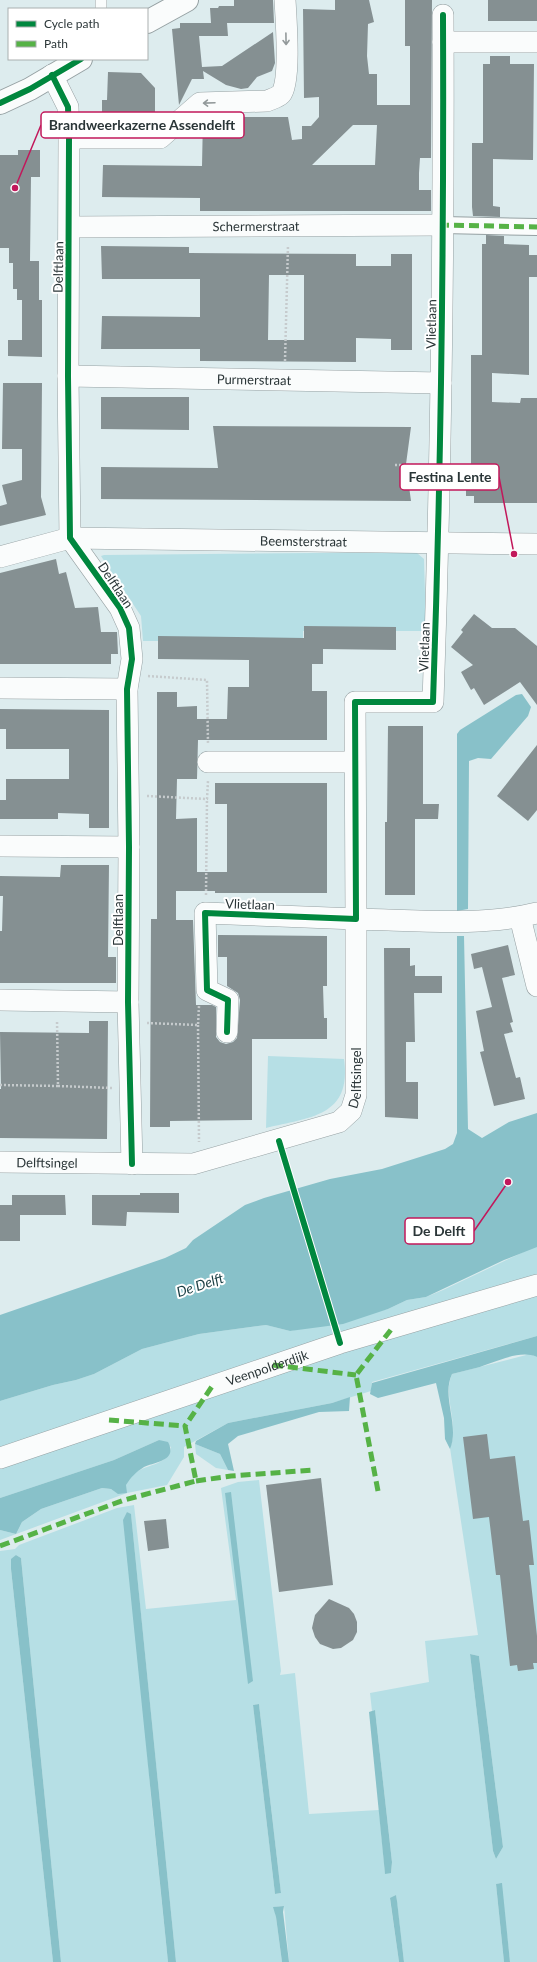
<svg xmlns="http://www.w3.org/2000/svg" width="537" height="1962" font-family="Lato,sans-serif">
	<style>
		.green { fill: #b6dfe5; fill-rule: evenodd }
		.water { fill: #88c1c9 }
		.building { fill: #859092; fill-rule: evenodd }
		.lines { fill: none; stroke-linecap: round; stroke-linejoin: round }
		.service-casing { stroke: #96a1a3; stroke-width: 12 }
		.pedestrian-casing { stroke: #96a1a3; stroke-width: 18 }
		.minor-casing { stroke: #96a1a3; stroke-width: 22 }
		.tertiary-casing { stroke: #96a1a3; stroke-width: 24 }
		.path { stroke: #c6cbcd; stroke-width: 2.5; stroke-dasharray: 2 2; stroke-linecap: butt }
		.service { stroke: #fafcfc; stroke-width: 11 }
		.pedestrian { stroke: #fafcfc; stroke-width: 16 }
		.minor { stroke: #fafcfc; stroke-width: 21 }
		.tertiary { stroke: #fafcfc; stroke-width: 22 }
		.quiet { stroke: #56b246; stroke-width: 5; stroke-dasharray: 10 5; stroke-linecap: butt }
		.cycleway-casing { stroke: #fff; stroke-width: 8 }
		.cycleway { stroke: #00873e; stroke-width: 6 }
		.oneway { stroke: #92999a }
		.labels { text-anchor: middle; stroke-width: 4; stroke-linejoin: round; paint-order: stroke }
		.street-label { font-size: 13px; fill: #2b3638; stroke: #fff }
		.water-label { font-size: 14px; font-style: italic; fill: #173c41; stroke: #fff }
		.leader { fill: none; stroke: #c2185b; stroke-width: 1.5 }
		.callout-dot { fill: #c2185b; stroke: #fff; stroke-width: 1.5 }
		.callout { fill: #fff; stroke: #c2185b; stroke-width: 1.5 }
		.callout-label { font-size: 14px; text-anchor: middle; font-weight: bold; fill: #2b3638 }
	</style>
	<rect width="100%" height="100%" fill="#ddecee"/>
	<g class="green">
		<polygon points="312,553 417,553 424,559 426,631 303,631 303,641 143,641 141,616 101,556 104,555"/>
		<path d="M268 1056 344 1059C352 1117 310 1117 266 1128Z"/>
		<polygon points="534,1247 537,1247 537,1279 0,1453 0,1401 53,1385 76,1380 94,1374 142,1349 199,1334 266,1325 290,1331 388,1309 407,1300 426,1297 443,1290"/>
		<path d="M537 1294V1336L372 1382 371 1391 332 1403 228 1423 184 1447V1457L167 1485 127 1493 0 1540V1530L16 1534 22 1522 41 1509 102 1488 111 1489 119 1494C123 1488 127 1481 132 1476 143 1463 169 1467 171 1447L159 1440 114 1460 0 1498V1465L159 1408Z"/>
		<path d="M530 1354 537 1357V1962H510L501 1883 496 1884 504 1962H404L396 1895 390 1899 399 1962H289L284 1906 274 1907 276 1917 282 1962H176L131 1515 127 1512 151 1797 168 1962H61L21 1558 16 1555 11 1569 53 1962H0V1551L15 1549 19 1545 117 1508 134 1505 146 1609 236 1600 221 1488 238 1482 259 1480 281 1671 280 1675 295 1673 309 1814 379 1810 385 1873H391L392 1862 375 1710 372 1711 370 1693 429 1682 425 1641 478 1635 450 1448C460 1424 442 1396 452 1374ZM470 1654 479 1656 503 1847 496 1859 493 1851ZM259 1704 281 1893 275 1894 253 1705Z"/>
		<polygon points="195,1444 220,1454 228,1470 216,1468 196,1454"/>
	</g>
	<g class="water">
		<polygon points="522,694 531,707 528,716 491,759 478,758 469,761 468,909 457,911 457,734 460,730 516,695"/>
		<polygon points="457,936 464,936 468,1129 482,1138 509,1122 537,1113 537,1247 504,1260 426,1297 407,1300 388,1309 343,1324 290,1331 266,1325 199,1334 142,1349 94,1374 76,1380 53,1385 0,1401 0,1315 165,1258 186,1248 193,1240 245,1205 264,1198 330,1179 382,1169 445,1149 453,1144 457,1133"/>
		<path d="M537 1336V1357C519 1349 494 1363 476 1368 468 1370 460 1372 452 1374 441 1397 460 1425 450 1449L445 1439 444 1418 436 1383 378 1398 370 1394 372 1383Z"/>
		<polygon points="350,1397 349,1411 319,1412 238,1436 228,1444 234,1471 228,1470 220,1454 195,1444 196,1441 228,1423 332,1403"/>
		<path d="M159 1440 168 1442C178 1461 155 1462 144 1467 136 1472 131 1477 126 1485L127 1493 118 1494 111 1489 102 1488 41 1509 22 1522 16 1534 0 1530V1498L114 1460Z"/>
		<polygon points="231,1492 253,1681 248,1684 225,1493"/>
		<polygon points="127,1512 131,1514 176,1962 168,1962 123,1520"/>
		<polygon points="16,1555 21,1558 61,1962 53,1962 11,1569 11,1559"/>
		<polygon points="470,1654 479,1656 503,1847 496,1859 493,1851"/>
		<polygon points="259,1704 281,1893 275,1894 253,1705"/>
		<polygon points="375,1710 392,1862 391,1873 385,1874 369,1712"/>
		<polygon points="501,1883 502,1883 510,1962 504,1962 496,1884"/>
		<polygon points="396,1895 397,1901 404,1962 399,1962 390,1898"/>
		<polygon points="284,1906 283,1912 289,1962 282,1962 276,1917 273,1907"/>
	</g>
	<g class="building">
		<polygon points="234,0 273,0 274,23 227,23 228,36 199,36 202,67 222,66 273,32 275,63 272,71 257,77 248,88 241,89 226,85 203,71 204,79 192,79 179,105 172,29 180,28 180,23 211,23 210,8 218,8 219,6 234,6"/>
		<path d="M335 0H369L374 22 368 24 367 56 369 74H377V105H410V46H405V0H432L431 158H420L419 173V190H431V211H200V198L102 197 103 165 202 166 203 117H288L292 140 302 139V126H311L319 117V97L304 98 303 9 335 10ZM353 125H377L375 165H312Z"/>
		<rect x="488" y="0" width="49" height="21"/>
		<polygon points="490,56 510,56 510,64 534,64 533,160 493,159 493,206 500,207 500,217 473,216 472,207 472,143 483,143 483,64 490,64"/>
		<polygon points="108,72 141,73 155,88 155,120 128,120 127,126 102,125 102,100 107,100"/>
		<polygon points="18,150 40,150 40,177 31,177 30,261 39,261 39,300 42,300 42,357 8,356 8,340 22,340 22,300 17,300 17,289 13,289 13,263 9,263 9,248 0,248 0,155 18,155"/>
		<polygon points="486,235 504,236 504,244 529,245 529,255 537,255 537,277 529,277 529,375 492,373 492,402 520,403 521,398 537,398 537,503 474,503 474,496 466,496 466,476 471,476 471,355 482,355 482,244 486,244"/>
		<path d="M101 246 189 247V253L356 254V266H391V254H412V350H391V339L356 338V362L200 361V349H101L102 316 200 317V279H102ZM269 275H304V340H268Z"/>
		<polygon points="3,383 42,383 41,497 46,515 0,526 0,506 7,504 2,485 22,480 22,449 2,449"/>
		<polygon points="101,397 189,397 189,430 101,429"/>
		<polygon points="213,426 411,427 406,464 411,501 101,499 101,467 218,468"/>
		<polygon points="56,559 59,574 66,572 75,608 98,607 101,632 117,632 118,654 111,654 111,664 0,664 0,573"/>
		<polygon points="474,614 492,628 515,628 537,646 537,705 520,682 484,705 474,688 471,690 461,672 473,665 451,647 463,632 461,630"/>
		<polygon points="304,626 396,627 396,650 323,649 323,664 312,664 312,691 327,691 327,740 198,740 197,779 177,779 176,819 197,818 197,872 227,872 227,804 215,804 215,783 327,783 327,893 215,893 215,891 176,891 176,920 193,920 196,1005 212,1005 216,1007 216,1037 220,1042 226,1044 233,1042 237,1038 240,1000 238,993 227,986 227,957 218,957 218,935 327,936 327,986 323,986 324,1018 327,1018 327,1039 252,1039 252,1120 170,1121 170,1127 150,1127 151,919 157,919 157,692 177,692 177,707 197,706 197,719 227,719 228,687 249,687 249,660 158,659 158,636 304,638"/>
		<polygon points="0,709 109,710 109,828 89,828 89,814 58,813 58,819 0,819 0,800 6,800 6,779 69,779 69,749 6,749 6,729 0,729"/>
		<polygon points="388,726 423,726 423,804 439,804 438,819 415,819 415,895 385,895 385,822 387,822"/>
		<polygon points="537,745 537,810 528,821 497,796"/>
		<polygon points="61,865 109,865 108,957 116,957 116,983 0,983 0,931 2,931 3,896 0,896 0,876 60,877"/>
		<polygon points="508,945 515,975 502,978 513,1022 510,1023 513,1032 504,1034 516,1078 520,1077 525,1099 494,1106 480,1052 484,1051 476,1011 492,1007 482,967 474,969 471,954"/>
		<polygon points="384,948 410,948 410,966 415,965 415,976 442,976 442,993 414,993 415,1042 406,1042 406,1082 418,1082 418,1119 385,1117"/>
		<polygon points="89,1021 108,1021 107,1139 0,1138 0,1089 1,1089 0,1032 89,1033"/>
		<polygon points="140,1193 179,1193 179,1213 127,1212 126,1226 92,1225 92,1195 140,1195"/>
		<polygon points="12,1195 65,1195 66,1215 20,1215 20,1241 0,1241 0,1205 12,1205"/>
		<polygon points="487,1434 490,1459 515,1456 523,1521 529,1520 534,1565 529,1565 537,1636 537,1663 533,1663 534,1669 518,1671 517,1665 510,1666 500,1575 496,1575 489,1517 473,1519 463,1437"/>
		<polygon points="321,1478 333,1585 279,1592 266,1485"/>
		<polygon points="166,1519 169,1548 148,1551 144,1521"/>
		<polygon points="329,1599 349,1608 354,1614 357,1622 357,1632 353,1640 341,1648 333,1649 320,1644 315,1637 312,1628 315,1615"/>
	</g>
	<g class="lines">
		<g class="service-casing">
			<polyline id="service" points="101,0 101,9"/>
		</g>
		<g class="pedestrian-casing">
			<polyline id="pedestrian" points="443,225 537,227"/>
		</g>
		<g class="minor-casing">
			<g id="minor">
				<polyline points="443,42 537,42"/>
				<polyline points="52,75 68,107 69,138 68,376 70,538 120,608 129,628 132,659 127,689 129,847 128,1002 132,1164"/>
				<path d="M69 138H160L200 103 267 101C271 99 277 98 281 94 291 84 286 17 285 0"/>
				<path id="s1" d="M70 227 443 225"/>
				<path id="s2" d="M68 376 441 383"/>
				<path id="s3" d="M0 557 70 538 537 544"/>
				<polyline points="0,688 127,689"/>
				<polyline points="208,762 354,762"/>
				<polyline points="0,846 129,847"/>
				<polyline points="520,917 537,986"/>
				<polyline points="0,1000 128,1002"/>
				<path d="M227 1032 228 1000 207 990 205 913 356 919 355 702H433C441 473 444 244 443 15"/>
				<path id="s4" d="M0 1162 193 1164 339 1122 351 1111 356 1095V919C414 920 481 927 537 913"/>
				<path id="s5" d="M0 1458 340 1343 537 1285"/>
			</g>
		</g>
		<g class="tertiary-casing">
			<g id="tertiary">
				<polyline points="147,22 187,0"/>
				<polyline points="0,103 30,89 81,59"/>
			</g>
		</g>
		<g class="path">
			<polyline points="285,361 288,245"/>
			<polyline points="395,465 421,465"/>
			<polyline points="148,676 207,680 208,744"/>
			<polyline points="147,796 207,799 208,781"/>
			<polyline points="206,895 207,799"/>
			<polyline points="147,1023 198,1025 199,1006"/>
			<polyline points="198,1025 199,1142"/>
			<polyline points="0,1085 58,1086 57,1020"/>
			<polyline points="58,1086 112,1088"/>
		</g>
		<use href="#service" class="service"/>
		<use href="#pedestrian" class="pedestrian"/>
		<use href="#minor" class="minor"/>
		<use href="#tertiary" class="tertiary"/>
		<g class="quiet">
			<polyline points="443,221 443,225 537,227"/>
			<polyline points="273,1365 356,1375"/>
			<polyline points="109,1420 185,1426"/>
			<polyline points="196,1481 231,1476 314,1470"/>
			<polyline points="378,1491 356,1375 393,1327"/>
			<polyline points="0,1546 124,1500 196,1481 185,1426 213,1385"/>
		</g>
		<g class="cycleway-casing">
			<g id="cycleway">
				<polyline points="52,75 68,107 69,138 68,376 70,538 120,608 129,628 132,659 127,689 129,847 128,1002 132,1164"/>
				<polyline points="0,103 30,89 81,59"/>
				<path d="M227 1032 228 1000 207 990 205 913 356 919 355 702H433C441 473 444 244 443 15"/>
				<polyline points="279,1141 340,1343"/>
			</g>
		</g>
		<use href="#cycleway" class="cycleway"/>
	</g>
	<defs><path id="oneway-shaft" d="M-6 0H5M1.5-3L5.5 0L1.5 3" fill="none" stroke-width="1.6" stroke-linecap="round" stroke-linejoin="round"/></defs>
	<g class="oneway">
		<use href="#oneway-shaft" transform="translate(286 39) rotate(89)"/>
		<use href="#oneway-shaft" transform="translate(209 103) rotate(178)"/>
	</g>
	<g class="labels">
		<g class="street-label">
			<text dy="5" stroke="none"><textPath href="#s1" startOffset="186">Schermerstraat</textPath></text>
			<text transform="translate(58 267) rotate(-89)" y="5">Delftlaan</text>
			<text transform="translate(431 324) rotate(-89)" y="5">Vlietlaan</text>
			<text dy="5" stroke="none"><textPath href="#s2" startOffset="186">Purmerstraat</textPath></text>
			<text dy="5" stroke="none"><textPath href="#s3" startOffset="306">Beemsterstraat</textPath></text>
			<text transform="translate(116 585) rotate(56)" y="5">Delftlaan</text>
			<text transform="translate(424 647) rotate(-88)" y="5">Vlietlaan</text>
			<text transform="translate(250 904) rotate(2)" y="5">Vlietlaan</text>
			<text transform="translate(118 920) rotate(-90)" y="5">Delftlaan</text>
			<text dy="5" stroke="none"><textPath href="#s4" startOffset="395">Delftsingel</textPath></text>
			<text dy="5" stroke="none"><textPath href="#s4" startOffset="47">Delftsingel</textPath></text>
			<text dy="5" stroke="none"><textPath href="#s5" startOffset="282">Veenpolderdijk</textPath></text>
		</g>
		<g class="water-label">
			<text transform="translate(200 1285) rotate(-18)" y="5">De Delft</text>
		</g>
	</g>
	<path class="leader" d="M15 188L41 125M514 554L499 477M508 1182L474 1231"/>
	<g class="callout-dot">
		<circle cx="15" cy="188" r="4"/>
		<circle cx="514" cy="554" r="4"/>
		<circle cx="508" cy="1182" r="4"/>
	</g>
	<g class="callout">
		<rect x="41" y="112" width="203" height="26" rx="4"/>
		<rect x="400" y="464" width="99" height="26" rx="4"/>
		<rect x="405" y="1218" width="69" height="26" rx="4"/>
	</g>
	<g class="callout-label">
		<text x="142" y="130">Brandweerkazerne Assendelft</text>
		<text x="450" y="482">Festina Lente</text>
		<text x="439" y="1236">De Delft</text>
	</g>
	<rect x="8" y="8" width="140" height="52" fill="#ffffff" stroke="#aaafaf"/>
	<rect x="16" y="21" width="20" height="6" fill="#00873e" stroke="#aaafaf"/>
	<text x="44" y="28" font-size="12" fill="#2b3638">Cycle path</text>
	<rect x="16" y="41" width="20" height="6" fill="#56b246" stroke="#aaafaf"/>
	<text x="44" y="48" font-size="12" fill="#2b3638">Path</text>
</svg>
